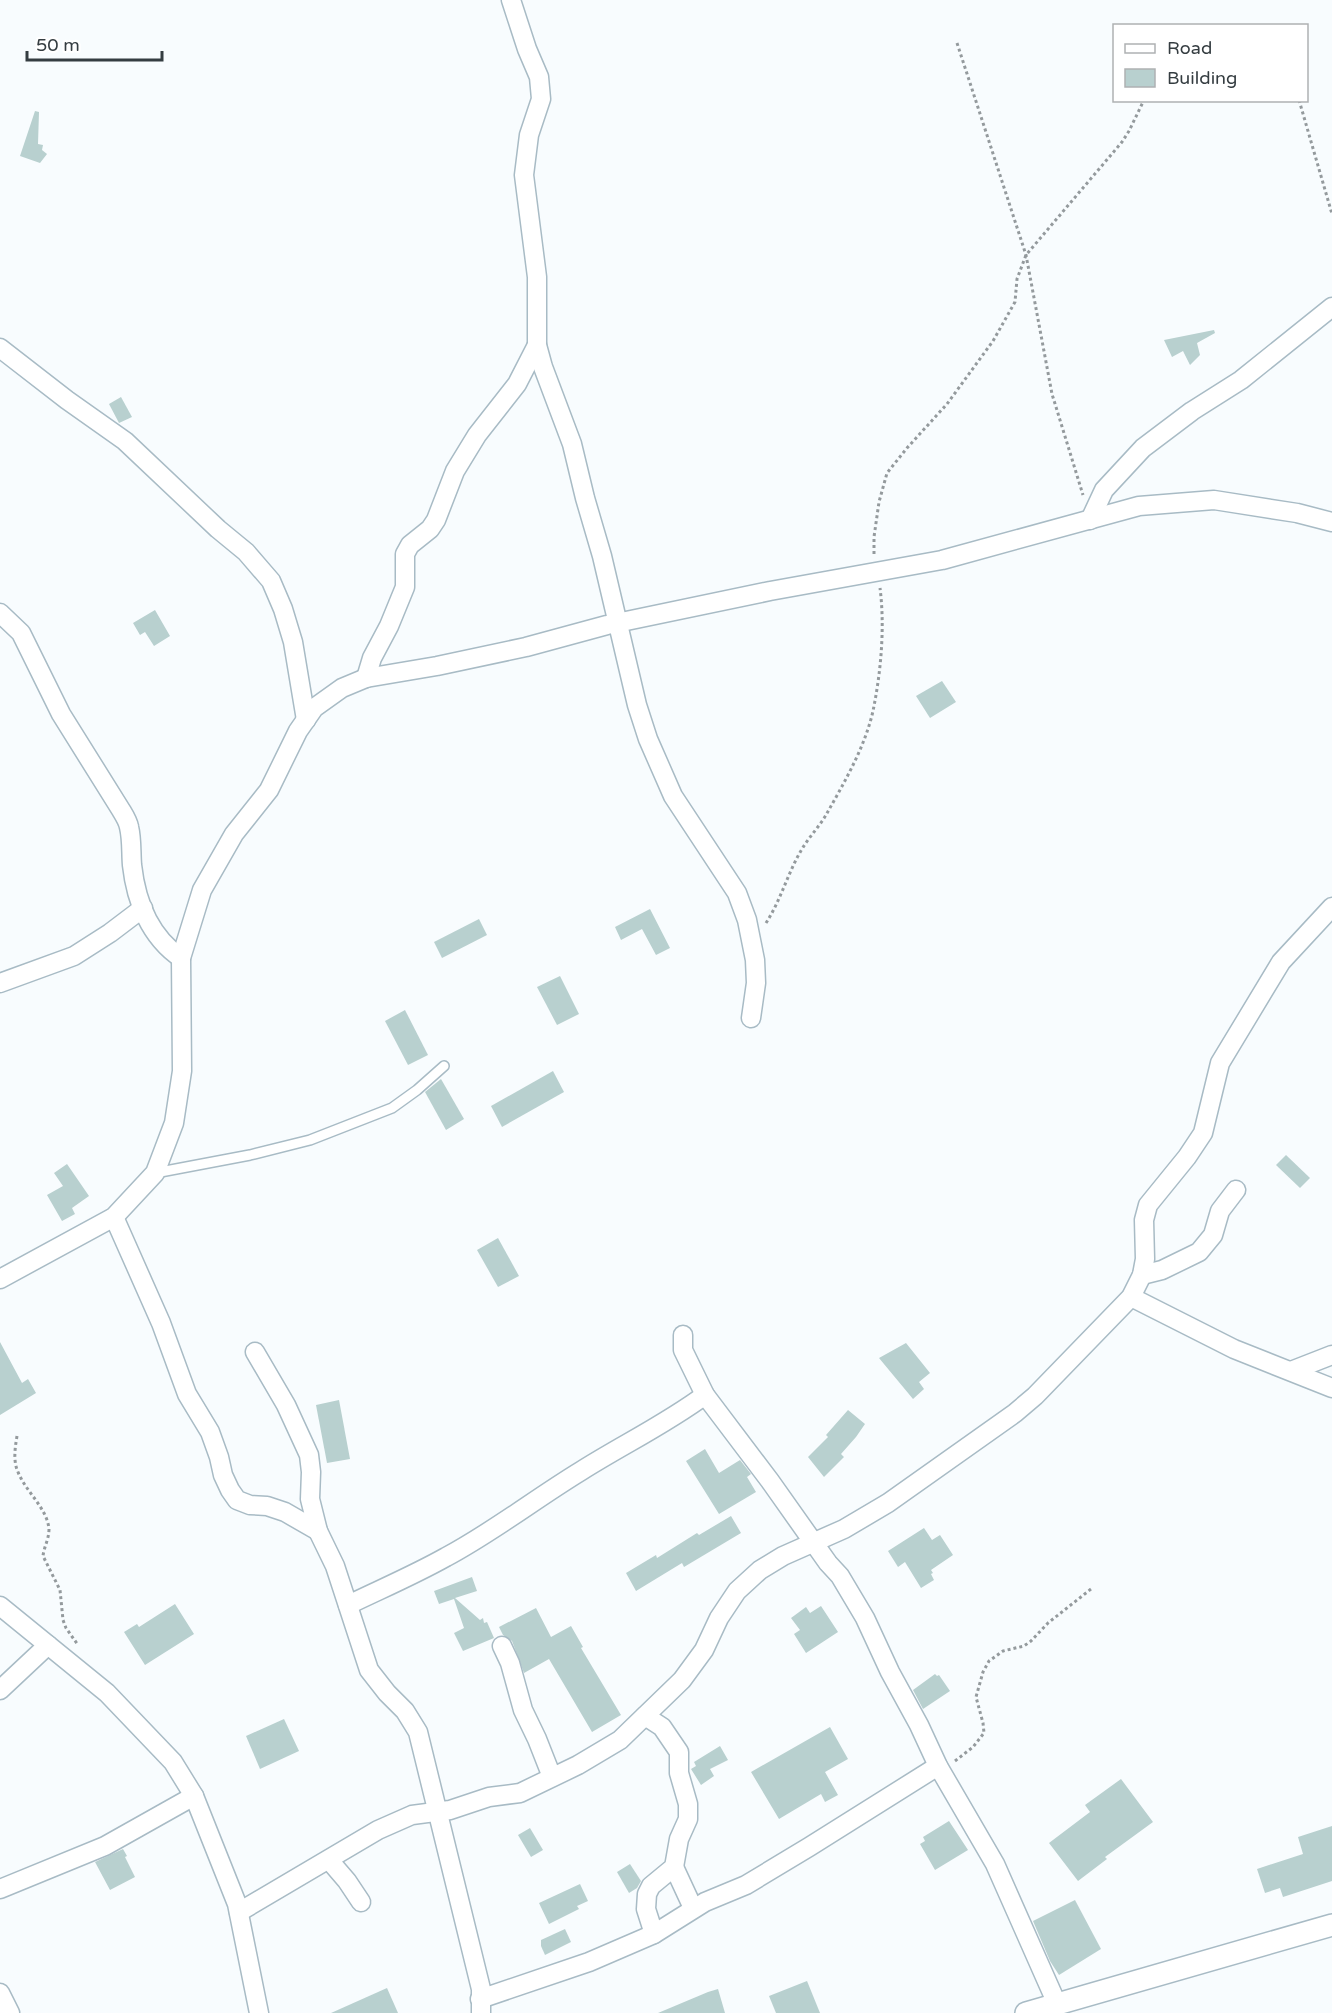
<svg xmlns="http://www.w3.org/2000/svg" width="1332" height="2013" font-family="'Varela Round',sans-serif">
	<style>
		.building { fill: #b8d0cf }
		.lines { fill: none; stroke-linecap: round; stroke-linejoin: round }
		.service-casing { stroke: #a8bbc5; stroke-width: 12 }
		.minor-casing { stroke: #a8bbc5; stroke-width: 21 }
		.tertiary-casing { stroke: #a8bbc5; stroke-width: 24 }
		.path { stroke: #949a9d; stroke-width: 3; stroke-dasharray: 3 3; stroke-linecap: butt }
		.service { stroke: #fff; stroke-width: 9 }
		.minor { stroke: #fff; stroke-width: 18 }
		.tertiary { stroke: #fff; stroke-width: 21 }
	</style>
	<rect width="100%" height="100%" fill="#f8fcfe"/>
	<g class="building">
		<polygon points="35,111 39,112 38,144 43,145 42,150 47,154 40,163 20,156"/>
		<polygon points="1214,330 1215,333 1197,343 1200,355 1190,365 1183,351 1172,357 1164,340"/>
		<polygon points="121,397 132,417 119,423 109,404"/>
		<polygon points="155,610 170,636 154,646 145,632 140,635 133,623"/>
		<polygon points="942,681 956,702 930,718 916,696"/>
		<polygon points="650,909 670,948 656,955 642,929 621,940 615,927"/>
		<polygon points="479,919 487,935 442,958 434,942"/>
		<polygon points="560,976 579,1014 557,1025 537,987"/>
		<polygon points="405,1010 428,1055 408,1065 385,1021"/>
		<polygon points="553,1071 564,1092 502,1127 491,1106"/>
		<polygon points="441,1079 464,1119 446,1130 425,1092"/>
		<polygon points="1286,1155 1310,1178 1300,1188 1276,1165"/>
		<polygon points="67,1164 89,1196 72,1208 75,1214 62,1221 47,1195 63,1186 54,1173"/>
		<polygon points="498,1238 519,1276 498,1287 477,1250"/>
		<polygon points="0,1342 22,1383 28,1379 36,1393 0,1415"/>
		<polygon points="906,1343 930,1373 919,1382 924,1389 913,1399 879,1358"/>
		<polygon points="339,1400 350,1459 327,1463 316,1405"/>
		<polygon points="848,1410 865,1424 856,1437 841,1454 844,1457 824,1477 808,1457 828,1437 826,1435"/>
		<polygon points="705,1449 719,1473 740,1460 751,1474 747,1477 756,1492 719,1514 686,1461"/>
		<polygon points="731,1516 741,1533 684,1567 682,1563 636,1591 626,1573 656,1555 657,1558 697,1533 699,1535"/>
		<polygon points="924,1528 932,1540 940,1535 953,1555 931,1570 933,1573 931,1574 934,1580 921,1588 905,1562 898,1567 888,1551"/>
		<polygon points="472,1577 477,1591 455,1598 480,1620 483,1618 484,1623 487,1622 494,1638 463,1651 454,1633 464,1628 454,1599 439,1604 434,1591"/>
		<polygon points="175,1604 194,1634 145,1665 124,1632 137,1624 139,1627"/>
		<polygon points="821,1606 838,1632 806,1653 794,1634 800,1630 791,1618 806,1607 810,1613"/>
		<polygon points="536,1608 551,1637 571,1626 583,1647 581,1648 621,1715 592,1732 549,1659 524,1673 512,1641 503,1635 499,1627"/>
		<polygon points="935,1674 937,1676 939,1675 950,1691 923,1709 913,1690"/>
		<polygon points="284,1719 299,1751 260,1769 246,1736"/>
		<polygon points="830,1727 848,1759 825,1772 838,1795 825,1802 821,1794 779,1819 751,1772"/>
		<polygon points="720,1746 728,1760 710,1769 714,1776 701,1785 691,1769 696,1766 694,1762"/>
		<polygon points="1121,1779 1153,1822 1105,1857 1107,1859 1078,1881 1049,1843 1090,1812 1085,1805"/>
		<polygon points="949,1821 968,1850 935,1870 920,1844 925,1841 923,1837"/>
		<polygon points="1332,1826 1332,1881 1283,1897 1280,1888 1265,1893 1257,1869 1303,1854 1298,1837"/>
		<polygon points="530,1828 543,1850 531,1857 518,1835"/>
		<polygon points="123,1849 127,1856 125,1857 135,1877 110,1890 95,1862"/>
		<polygon points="630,1864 641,1881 637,1888 629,1893 617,1872"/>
		<polygon points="580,1884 588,1901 577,1906 579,1909 549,1924 539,1903"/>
		<polygon points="1075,1900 1101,1949 1059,1975 1050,1961 1033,1921"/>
		<polygon points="565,1929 571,1942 545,1955 541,1946 541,1940"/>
		<polygon points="807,1981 820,2013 776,2013 769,1996"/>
		<polygon points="387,1988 398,2013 331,2013"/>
		<polygon points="718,1989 725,2013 658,2013 708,1992"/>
	</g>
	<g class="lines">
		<g class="service-casing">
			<polyline id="service" points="155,1173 250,1155 310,1140 392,1108 417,1090 444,1066"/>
		</g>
		<g class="minor-casing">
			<g id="minor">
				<polyline points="511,0 527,49 539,77 541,99 529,135 524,175 537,277 537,345 543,367 572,444 585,498 602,556 637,705 648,739 673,796 737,893 747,920 755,960 756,983 751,1018"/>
				<polyline points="0,348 67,400 125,441 218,529 246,552 271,581 283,609 293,642 306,720"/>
				<polyline points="1090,520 1104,490 1143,448 1192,411 1241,380 1332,307"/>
				<path d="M0 613 21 633 61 714 121 810C124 815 128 821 129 827 132 839 131 853 132 865 136 901 150 937 181 958"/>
				<polyline points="366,678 372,658 389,626 405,587 405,554 410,545 430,529 436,520 455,471 477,435 517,384 537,345"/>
				<polyline points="0,983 74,956 110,933 143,908"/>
				<polyline points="114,1217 161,1323 187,1394 210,1432 219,1457 223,1475 230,1490 237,1500 250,1505 267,1506 285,1512 318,1531"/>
				<polyline points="1142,1275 1162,1270 1199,1252 1213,1235 1220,1211 1236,1190"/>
				<polyline points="0,1279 114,1217 155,1173 174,1123 182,1071 181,958 202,890 234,834 269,790 298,731 314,708 342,688 366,678 437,666 526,647 607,625 770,591 942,560 1139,506 1214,500 1297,513 1332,522"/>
				<polyline points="1131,1297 1234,1349 1332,1388"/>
				<polyline points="683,1335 683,1350 705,1395 770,1481 828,1563 840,1576 865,1618 890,1672 919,1725 938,1766 995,1864 1057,2004"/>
				<polyline points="255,1352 286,1405 309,1455 311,1472 310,1499 318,1531 335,1566 369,1670 387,1693 405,1711 418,1732 481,1989 481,2013"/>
				<polyline points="1291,1371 1332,1355"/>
				<path d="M348 1605C381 1589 414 1575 446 1557 493 1532 535 1499 581 1471 622 1445 666 1424 705 1395"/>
				<polyline points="0,1606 107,1693 173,1762 194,1796 237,1904 259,2013"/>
				<polyline points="502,1646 510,1663 523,1710 537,1739 552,1777"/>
				<polyline points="0,1690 48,1645"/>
				<polyline points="645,1716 662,1727 679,1752 679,1773 688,1804 688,1819 679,1839 674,1867 651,1886 647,1894 646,1909 654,1934"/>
				<polyline points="329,1860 347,1881 361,1902"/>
				<polyline points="674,1867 693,1908"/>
				<polyline points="0,1889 105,1846 194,1796"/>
				<polyline points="239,1912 378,1830 412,1815 450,1810 489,1797 520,1793 578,1765 620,1740 682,1680 704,1650 719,1618 737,1591 760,1570 783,1556 844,1529 888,1503 1015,1413 1035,1396 1131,1297 1142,1275 1145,1259 1144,1220 1148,1205 1187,1157 1203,1133 1220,1063 1281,962 1332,907"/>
				<polyline points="0,1993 10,2013"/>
				<polyline points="480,1999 589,1962 654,1934 705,1902 746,1885 809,1847 938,1766"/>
			</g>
		</g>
		<g class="tertiary-casing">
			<polyline id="tertiary" points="1026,2013 1332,1925"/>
		</g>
		<g class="path">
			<polyline points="957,43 1026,255 1052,394 1083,495"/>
			<polyline points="1299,100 1332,214"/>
			<polyline points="874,554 874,537 879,502 887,473 907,448 947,404 993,341 1015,302 1017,279 1026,255 1122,142 1129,131 1144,100"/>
			<path d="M766 923C781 900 788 872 802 849 809 837 819 827 826 815 844 783 865 747 873 711 881 672 885 627 880 588"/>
			<path d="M17 1436C15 1448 13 1461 18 1472 26 1492 47 1508 49 1529 49 1539 44 1547 43 1556L60 1590 63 1620 66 1628 78 1645"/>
			<polyline points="955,1761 973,1747 984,1733 983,1723 976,1697 983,1672 989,1661 1003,1651 1024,1646 1031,1641 1048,1623 1091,1589"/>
		</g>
		<use href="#service" class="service"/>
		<use href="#minor" class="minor"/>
		<use href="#tertiary" class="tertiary"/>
	</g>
	<rect x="1113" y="24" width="195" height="78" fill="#ffffff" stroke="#aeb1b3" stroke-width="1.5"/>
	<rect x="1125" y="44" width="30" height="9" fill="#ffffff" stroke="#aeb1b3" stroke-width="1.5"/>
	<text x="1167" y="54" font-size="18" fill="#353d41">Road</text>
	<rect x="1125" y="69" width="30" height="18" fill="#b8d0cf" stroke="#aeb1b3" stroke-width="1.5"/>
	<text x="1167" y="84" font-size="18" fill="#353d41">Building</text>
	<path d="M27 51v9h135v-9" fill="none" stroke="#353d41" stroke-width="3"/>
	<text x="36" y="51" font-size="18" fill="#353d41" stroke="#ffffff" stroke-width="4.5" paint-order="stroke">50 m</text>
</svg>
